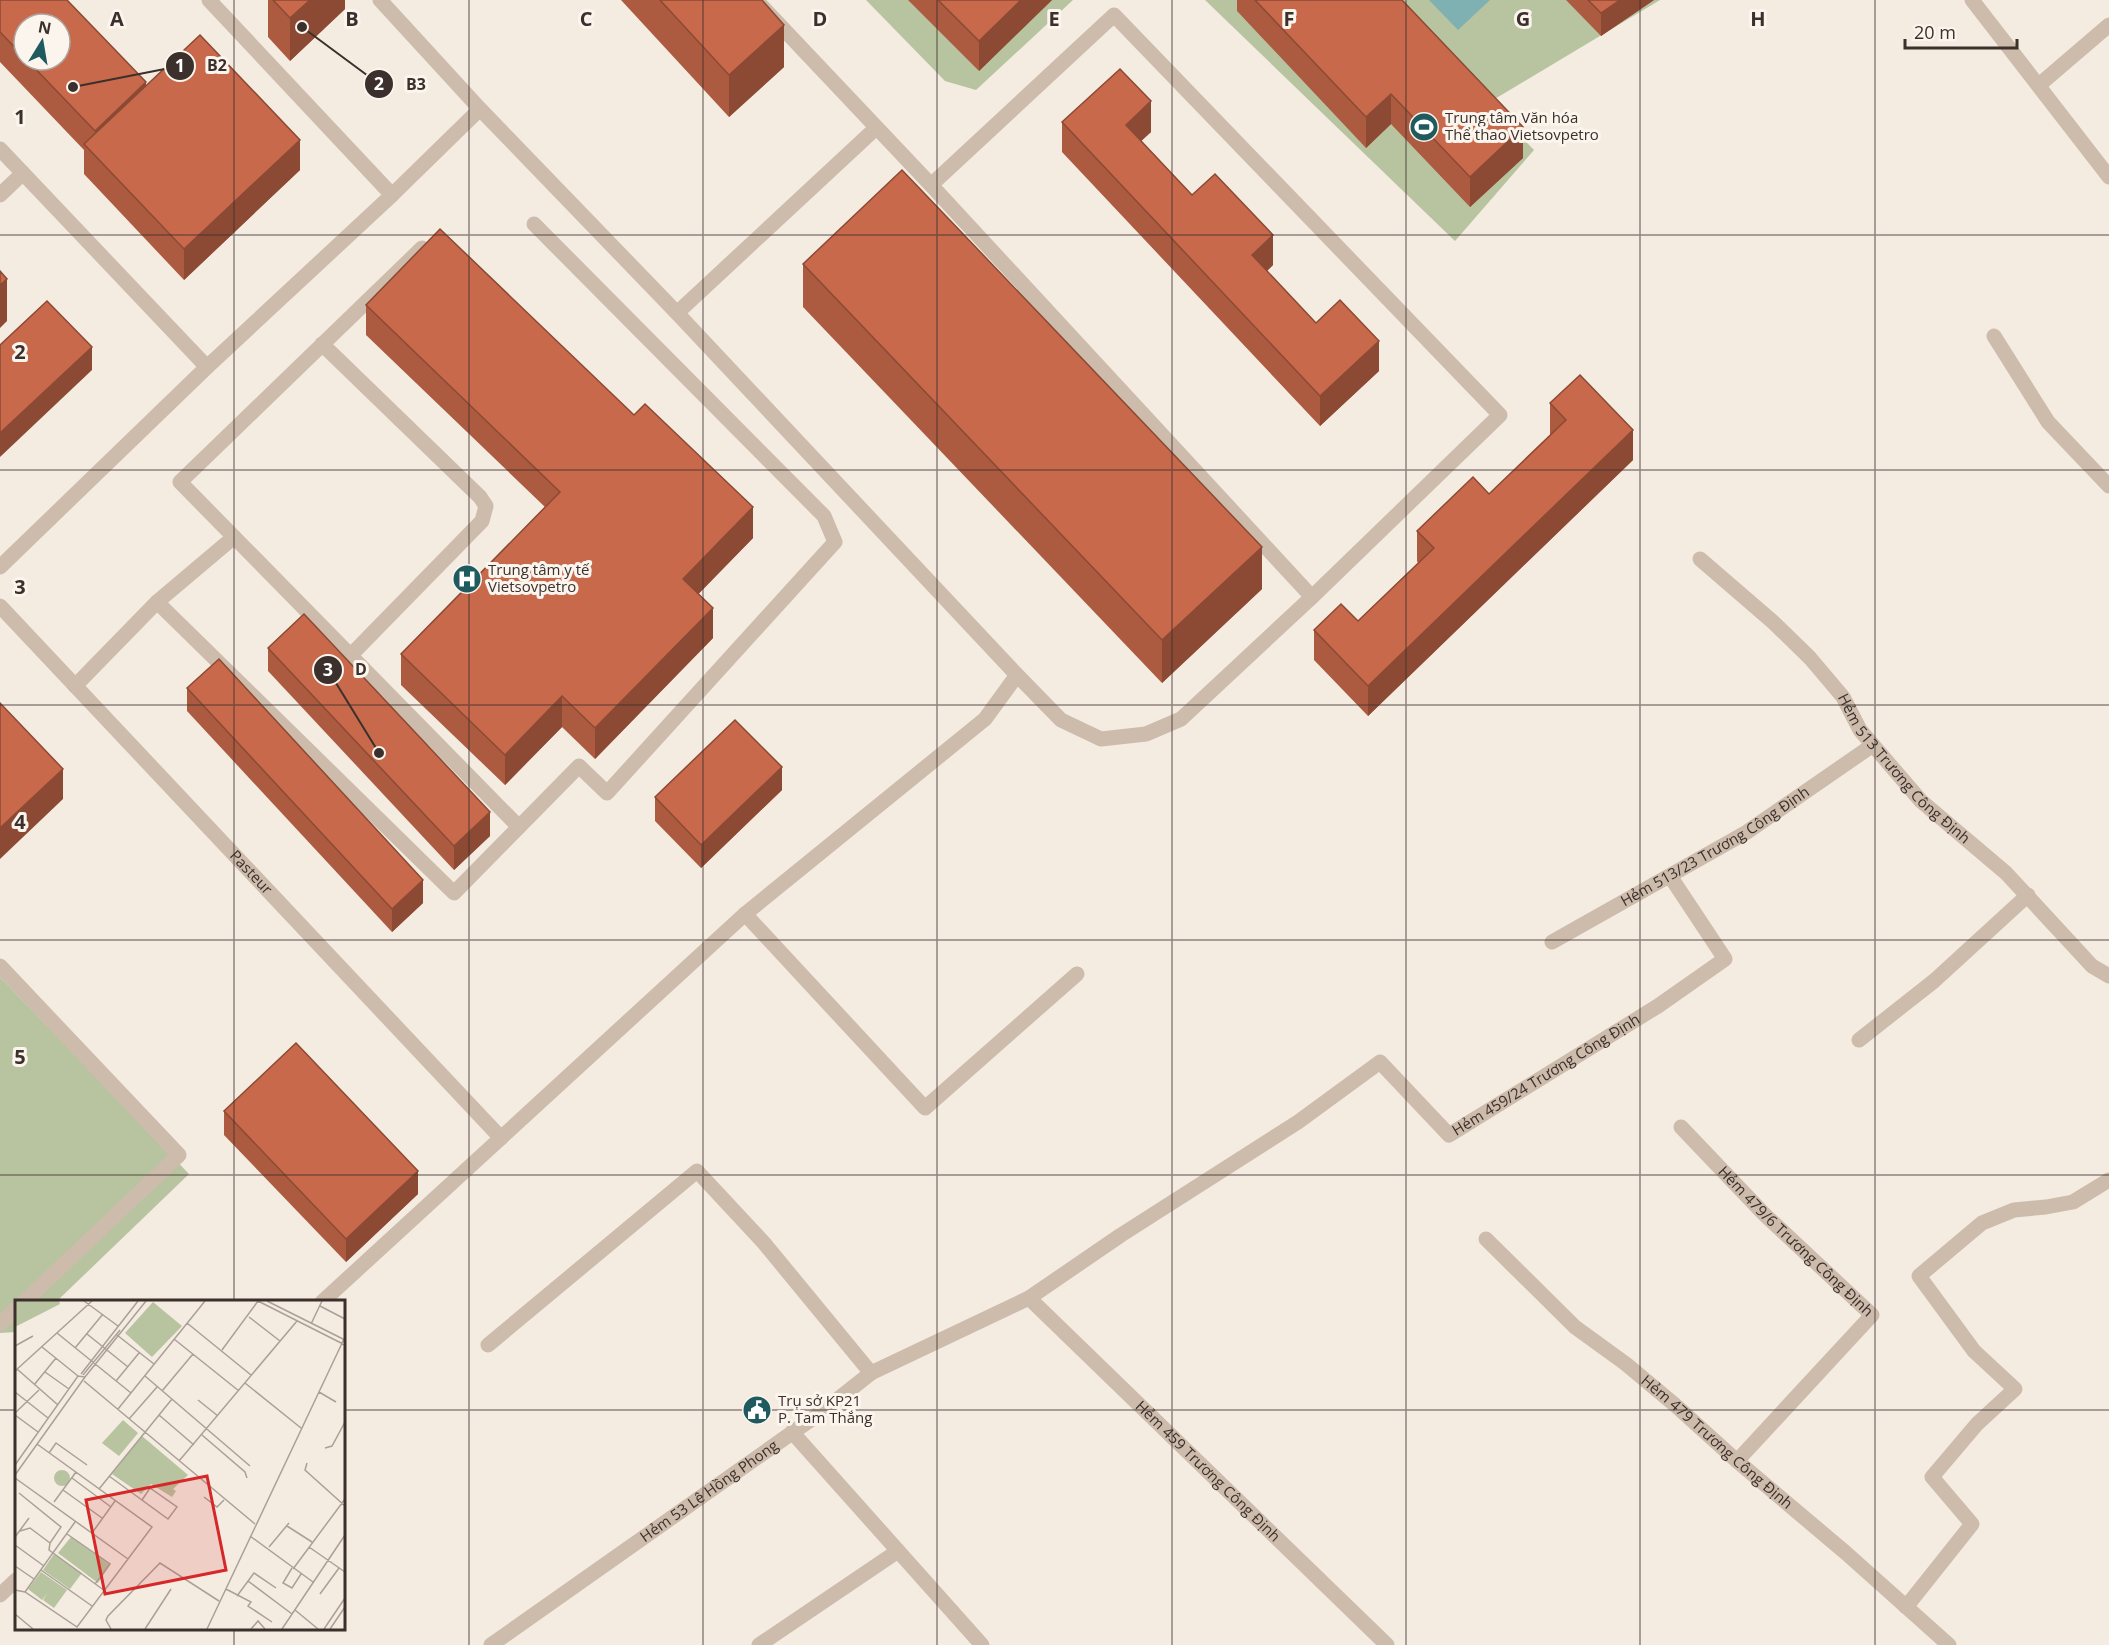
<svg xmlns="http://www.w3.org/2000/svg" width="2109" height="1645" font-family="'Open Sans',sans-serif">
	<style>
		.green { fill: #b8c4a0 }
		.water { fill: #7fb0b2 }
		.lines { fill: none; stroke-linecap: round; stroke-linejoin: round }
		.minor { stroke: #cdbbac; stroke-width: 15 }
		.wall { fill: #ac5a40; fill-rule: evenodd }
		.shaded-wall { fill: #8c4a34 }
		.building { fill: #c8694b; stroke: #8c4a34; stroke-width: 1.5 }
		.grid { fill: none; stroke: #3b302b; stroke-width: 1.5; stroke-opacity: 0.55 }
		.labels { text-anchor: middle; stroke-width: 6; stroke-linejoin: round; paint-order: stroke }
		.poi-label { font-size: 15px; fill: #3b302b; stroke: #fbf5ee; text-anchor: start }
		.street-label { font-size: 15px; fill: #3b302b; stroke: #fbf5ee }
		.inset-road { fill: none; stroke: #aaa098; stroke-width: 1.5 }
		.view { fill: #d62828; fill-opacity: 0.15; stroke: #d62828; stroke-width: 3 }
		.inset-edge { fill: none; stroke: #3b302b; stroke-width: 3 }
		.grid-label { font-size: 20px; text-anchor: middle; font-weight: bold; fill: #3b302b; stroke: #fbf5ee; stroke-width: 6; stroke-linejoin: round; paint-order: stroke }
		.leader { fill: none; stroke: #3b302b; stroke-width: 2 }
		.callout-dot { fill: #3b302b; stroke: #fbf5ee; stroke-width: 2 }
		.mark-label { font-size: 18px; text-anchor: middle; font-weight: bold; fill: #fff }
		.callout-label { font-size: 16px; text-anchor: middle; font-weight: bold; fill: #3b302b; stroke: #fbf5ee; stroke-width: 6; stroke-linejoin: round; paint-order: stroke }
	</style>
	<rect width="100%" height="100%" fill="#f4ebe1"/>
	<g class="green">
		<polygon points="866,0 1073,0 976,90 945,81"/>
		<polygon points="1205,0 1660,0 1488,103 1534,150 1455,241"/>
		<polygon points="0,977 189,1174 57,1301 16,1302 16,1332 0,1333"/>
	</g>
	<polygon class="water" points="1429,0 1490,0 1458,30"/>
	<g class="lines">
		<g class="minor">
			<polyline points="209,0 392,195"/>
			<polyline points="380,0 480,109 677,313 1017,675 1061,720 1101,739 1146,734 1181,719 1312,597 1500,415 1114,15 931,185"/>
			<polyline points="756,0 931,185 1312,597"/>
			<polyline points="1972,0 2109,177"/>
			<polyline points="2039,85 2109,25"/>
			<polyline points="0,149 207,367"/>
			<polyline points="0,195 23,173"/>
			<polyline points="422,248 180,482 519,827"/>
			<polyline points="677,313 876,128"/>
			<polyline points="1994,336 2048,422 2109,486"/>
			<polyline points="322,344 480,497 486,506 482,521 350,656"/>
			<path id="s1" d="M1700 559 1773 622 1810 658 1843 697 1860 730 1921 801 2006 873 2092 966 2109 976"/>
			<polyline points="0,567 207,367 392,195 480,109"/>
			<polyline points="157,602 454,893 579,766 607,793 835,542 824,516 534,224"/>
			<path id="s2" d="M0 606 501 1138"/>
			<polyline points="75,686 157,602 234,537"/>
			<polyline points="745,914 925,1108 1077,974"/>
			<path id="s3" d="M1552 942 1747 832 1873 745"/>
			<polyline points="0,966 179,1155 24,1302"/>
			<polyline points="1859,1040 1934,981 2028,895"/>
			<path id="s4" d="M1681 1127 1764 1214 1872 1315 1737 1461"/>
			<path id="s5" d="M1486 1239 1575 1327 1626 1364 1675 1405 1737 1461 1846 1553 1949 1645"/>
			<path id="s6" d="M1029 1298 1387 1645"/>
			<polyline points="322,1302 745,914 985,719 1017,675"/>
			<polyline points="0,1324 16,1309"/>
			<polyline points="488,1345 697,1171 764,1243 871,1373"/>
			<polyline points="792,1432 982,1645"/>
			<polyline points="0,1595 16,1580"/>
			<polyline points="1906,1607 1972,1524 1932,1477 1977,1424 2015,1389 1974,1351 1919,1276 1982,1223 2014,1210 2046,1207 2073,1202 2109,1180"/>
			<path id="s7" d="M491 1645 823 1411 871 1373 1029 1298 1121 1235 1298 1122 1380 1062 1449 1135 1658 1006 1725 959 1670 876"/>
			<polyline points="759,1645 898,1551"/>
		</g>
	</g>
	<g class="wall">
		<path d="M0 0 146 86 300 170 184 280 84 174V150L0 62ZM24 24 60 60H24Z"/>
		<polygon points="268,0 345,0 345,9 290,61 268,37"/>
		<polygon points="621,0 762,0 784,67 729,117"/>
		<polygon points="908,0 1052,0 979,71"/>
		<polygon points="1237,0 1402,0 1523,158 1470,207 1391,124 1366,148 1237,11"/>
		<polygon points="1566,0 1654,0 1601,36"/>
		<polygon points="1062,122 1151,132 1141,141 1192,195 1273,265 1267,271 1316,323 1379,371 1320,426 1062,152"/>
		<polygon points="803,264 1262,589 1162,683 803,307"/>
		<polygon points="366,305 753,538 698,594 713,638 595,759 562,727 505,785 401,685 401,654 545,507 366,335"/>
		<polygon points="1550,403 1633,460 1368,716 1314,660 1314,630 1358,621 1418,563 1417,561 1417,531 1489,494 1551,435 1550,434"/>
		<polygon points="268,648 490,836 454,870 268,671"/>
		<polygon points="187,688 423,903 392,932 187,711"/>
		<polygon points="782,790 701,868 655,821 655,797"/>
		<polygon points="224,1111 418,1194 346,1262 224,1135"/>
	</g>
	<g class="shaded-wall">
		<polygon points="310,0 345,0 345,9 290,61 290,18"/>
		<polygon points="1021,0 1052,0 979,71 979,41"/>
		<polygon points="1620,0 1654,0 1601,36 1601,13"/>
		<polygon points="784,25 784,67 729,117 729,75"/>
		<polygon points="146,82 146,112 95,155 95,131"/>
		<polygon points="1391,94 1391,124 1366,148 1366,117"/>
		<polygon points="1151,101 1151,132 1126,155 1126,125"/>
		<polygon points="1523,127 1523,158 1470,207 1470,177"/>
		<polygon points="300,140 300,170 184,280 184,249"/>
		<polygon points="1273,235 1273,265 1252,285 1252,255"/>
		<polygon points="7,279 7,321 0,328 0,285"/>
		<polygon points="1379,341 1379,371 1320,426 1320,396"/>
		<polygon points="92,347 92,370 0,457 0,433"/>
		<polygon points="1633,430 1633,460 1368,716 1368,686"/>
		<polygon points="753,507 753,538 683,610 683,579"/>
		<polygon points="1262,547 1262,589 1162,683 1162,640"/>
		<polygon points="713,608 713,638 595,759 595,728"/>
		<polygon points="562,696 562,727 505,785 505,755"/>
		<polygon points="782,767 782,790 701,868 701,845"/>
		<polygon points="63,769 63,799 0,859 0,828"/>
		<polygon points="490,812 490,836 454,870 454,846"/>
		<polygon points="423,880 423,903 392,932 392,909"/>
		<polygon points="418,1171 418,1194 346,1262 346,1239"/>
	</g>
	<g class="building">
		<polygon points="0,0 67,0 146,82 95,131 27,60 60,60 60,24 24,24 24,57 0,32"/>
		<polygon points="273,0 310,0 290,18"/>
		<polygon points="660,0 762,0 784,25 729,75"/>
		<polygon points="938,0 1021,0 979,41"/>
		<polygon points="1255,0 1402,0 1523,127 1470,177 1391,94 1366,117"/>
		<polygon points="1588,0 1620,0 1601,13"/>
		<polygon points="200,35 300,140 184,249 84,144"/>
		<polygon points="1120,69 1151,101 1126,125 1192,195 1215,174 1273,235 1252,255 1316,323 1340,300 1379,341 1320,396 1062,122"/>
		<polygon points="902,170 1262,547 1162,640 803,264"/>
		<polygon points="440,229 634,415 645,404 753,507 683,579 713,608 595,728 562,696 505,755 401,654 560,492 366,305"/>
		<polygon points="0,271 7,279 0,285"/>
		<polygon points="47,301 92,347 0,433 0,345"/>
		<polygon points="1580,375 1633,430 1368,686 1314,630 1341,604 1358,621 1434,548 1417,531 1473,477 1489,494 1566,420 1550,403"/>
		<polygon points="304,614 490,812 454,846 268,648"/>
		<polygon points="219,659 423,880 392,909 187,688"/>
		<polygon points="0,703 63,769 0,828"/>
		<polygon points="735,720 782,767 701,845 655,797"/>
		<polygon points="296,1043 418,1171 346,1239 224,1111"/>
	</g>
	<path class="grid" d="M234 0V1302M469 0V1645M703 0V1645M937 0V1645M1172 0V1645M1406 0V1645M1640 0V1645M1875 0V1645M0 235H2109M0 470H2109M0 705H2109M0 940H2109M0 1175H2109M0 1410H16M344 1410H2109M234 1628V1645"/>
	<defs>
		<g id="stadium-disc" transform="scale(1.5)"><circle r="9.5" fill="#1f5a5e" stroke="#fbf5ee"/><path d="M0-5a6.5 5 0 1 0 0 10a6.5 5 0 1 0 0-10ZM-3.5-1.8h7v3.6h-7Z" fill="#fff"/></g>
		<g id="hospital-disc" transform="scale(1.5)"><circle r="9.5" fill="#1f5a5e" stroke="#fbf5ee"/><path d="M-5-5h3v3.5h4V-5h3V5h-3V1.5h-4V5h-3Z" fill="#fff"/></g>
		<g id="civic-disc" transform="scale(1.5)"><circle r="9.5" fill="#1f5a5e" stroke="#fbf5ee"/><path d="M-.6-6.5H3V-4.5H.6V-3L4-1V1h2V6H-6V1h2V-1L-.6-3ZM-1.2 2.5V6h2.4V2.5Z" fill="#fff"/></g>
	</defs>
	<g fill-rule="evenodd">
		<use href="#stadium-disc" x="1424" y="127"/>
		<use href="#hospital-disc" x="467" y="579"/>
		<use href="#civic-disc" x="757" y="1410"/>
	</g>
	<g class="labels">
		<g class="poi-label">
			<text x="1445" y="123">Trung tâm Văn hóa<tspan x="1445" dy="17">Thể thao Vietsovpetro</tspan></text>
			<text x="488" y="575">Trung tâm y tế<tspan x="488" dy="17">Vietsovpetro</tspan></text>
			<text x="778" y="1406">Trụ sở KP21<tspan x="778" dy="17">P. Tam Thắng</tspan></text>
		</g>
		<g class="street-label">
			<text dy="5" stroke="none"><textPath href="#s1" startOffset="294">Hẻm 513 Trương Công Định</textPath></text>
			<text dy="5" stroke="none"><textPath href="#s3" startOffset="189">Hẻm 513/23 Trương Công Định</textPath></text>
			<text dy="5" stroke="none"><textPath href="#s2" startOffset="366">Pasteur</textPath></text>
			<text dy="5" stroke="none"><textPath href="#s7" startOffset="1280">Hẻm 459/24 Trương Công Định</textPath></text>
			<text dy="5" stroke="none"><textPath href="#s4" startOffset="162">Hẻm 479/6 Trương Công Định</textPath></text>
			<text dy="5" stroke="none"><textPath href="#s5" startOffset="308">Hẻm 479 Trương Công Định</textPath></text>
			<text dy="5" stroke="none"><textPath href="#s6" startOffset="249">Hẻm 459 Trương Công Định</textPath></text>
			<text dy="5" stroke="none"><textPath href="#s7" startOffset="267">Hẻm 53 Lê Hồng Phong</textPath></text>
		</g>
	</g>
	<g transform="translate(15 1300)">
		<rect width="330" height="330" fill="#f4ebe1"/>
		<path d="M0 1H44L45 4 0 27ZM138 2 167 26 137 57 110 33ZM108 120 123 133 104 156 87 143ZM127 136 173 175 158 189 161 191 157 197 136 184 126 194 97 174ZM39 178a8 8 0 1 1 16 0a8 8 0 1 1-16 0ZM56 237 95 265 83 283 43 253ZM39 254 67 273 55 289 28 270ZM26 272 52 290 39 308 28 300 32 294 27 300 13 289Z" fill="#b8c4a0"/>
		<path class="inset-road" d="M69 1 103 26M243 1 330 45M252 1 330 40M305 6 330 19M234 17 265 41M172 23 236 75M296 24 307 1M42 33 116 93M72 34 113 67M102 35 139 64M159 39 224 91M0 46 18 36M27 47 63 76M60 48 88 14M207 50 243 1M2 69 43 105M0 71 77 1M30 72 54 89M66 74 123 1M68 75 105 30M130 76 235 166M69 81 240 224M101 81 124 53M230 83 286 128M19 85 41 58M147 91 178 54M0 92 33 118M304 92 321 102M183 100 203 116M103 109 190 1M0 113 24 90M0 115 23 132M144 115 179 145M114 119 142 87M187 135 230 172 232 178M310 148 317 146 330 122M34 153 41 143 72 165M164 161 282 21M292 163 290 170 330 206M0 165 63 76 70 77M0 175 70 77 131 1M94 176 153 219 162 207 135 188 127 200M0 178 113 259M57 178 96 207M84 189 157 99M48 190 87 218M4 193 46 227 35 243 34 250 90 291M189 197 202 207 209 200M39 202 61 172M272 226 297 242M5 231 15 228 35 243M77 233 100 201M52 234 95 264 80 284M235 236 298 282M0 237 14 218M0 245 29 266M254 247 274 223M294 247 330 272M0 266 19 279M277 268 268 283 277 288 286 274M278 269 330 199M26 270 77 306M233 281 277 314M211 289 236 302 233 306 257 322M0 290 10 292 62 327 137 227 22 144M10 292 60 222M305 294 324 268M222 296 239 273 261 288M280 310 303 329M0 314 18 329M96 329 91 320 93 316 145 263 204 301M130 329 156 289M192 329 329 39M236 329 243 321 250 329M267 329 330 235M309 329 330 298M315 329 330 307"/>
		<path class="view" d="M192 176 211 270 90 294 71 200Z"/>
		<rect width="330" height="330" class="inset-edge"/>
	</g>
	<g class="grid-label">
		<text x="117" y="26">A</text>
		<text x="352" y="26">B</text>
		<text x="586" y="26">C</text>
		<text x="820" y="26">D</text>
		<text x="1054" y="26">E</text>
		<text x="1289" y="26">F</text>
		<text x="1523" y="26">G</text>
		<text x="1758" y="26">H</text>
		<text x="20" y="124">1</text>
		<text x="20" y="359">2</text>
		<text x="20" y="594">3</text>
		<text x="20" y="829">4</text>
		<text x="20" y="1064">5</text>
	</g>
	<path class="leader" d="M73 87L180 66M302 27L379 84M379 753L328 670"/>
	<g class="callout-dot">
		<circle cx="73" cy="87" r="6"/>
		<circle cx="302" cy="27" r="6"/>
		<circle cx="379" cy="753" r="6"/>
		<circle cx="180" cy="66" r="15"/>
		<circle cx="379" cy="84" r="15"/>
		<circle cx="328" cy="670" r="15"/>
	</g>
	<g class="mark-label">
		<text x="180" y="72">1</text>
		<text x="379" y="90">2</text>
		<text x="328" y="676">3</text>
	</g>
	<g class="callout-label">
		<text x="217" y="71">B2</text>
		<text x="416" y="90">B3</text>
		<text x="361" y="675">D</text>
	</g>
	<g transform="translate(42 42) rotate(11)"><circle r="28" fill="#fbf5ee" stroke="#aea6a0" stroke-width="1.5"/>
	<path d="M0-4.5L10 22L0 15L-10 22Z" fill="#1f5a5e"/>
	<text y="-9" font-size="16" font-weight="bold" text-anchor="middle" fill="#3b302b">N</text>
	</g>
	<path d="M1905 39v9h112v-9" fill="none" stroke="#3b302b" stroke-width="3"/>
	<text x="1914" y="39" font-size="18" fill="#3b302b" stroke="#fbf5ee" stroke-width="4.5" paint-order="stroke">20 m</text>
</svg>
